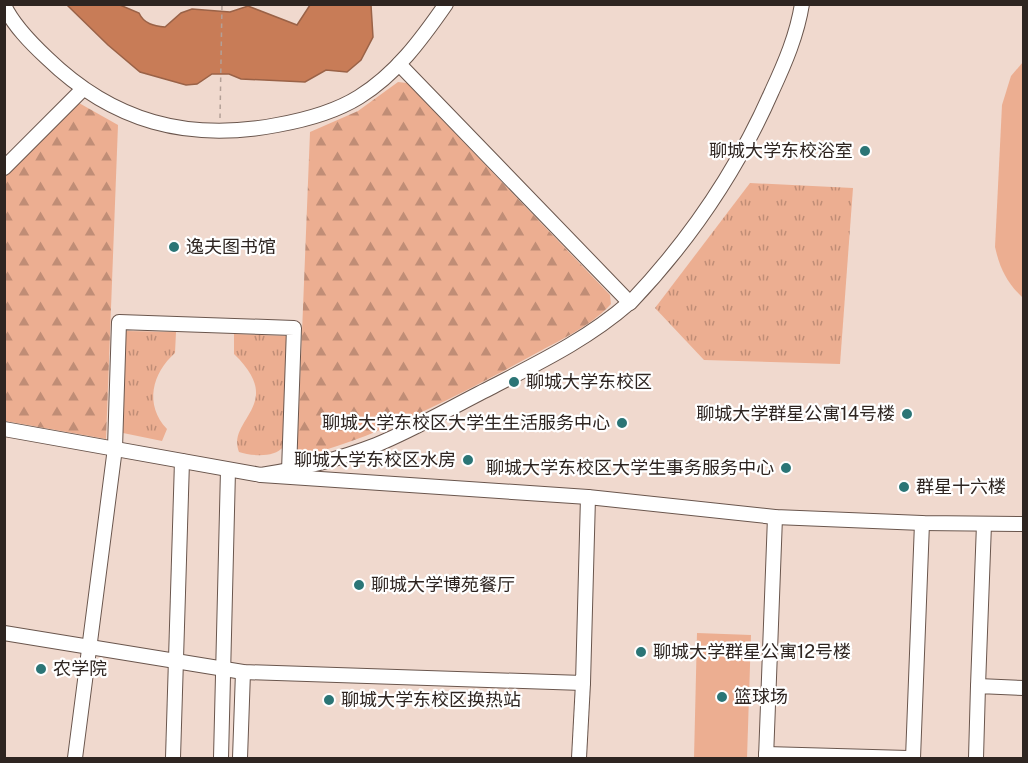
<svg xmlns="http://www.w3.org/2000/svg" width="1028" height="763" font-family="'Public Sans','Noto Sans SC',sans-serif">
	<style>
		.grass { fill: url(#grass-tufts) }
		.forest { fill: url(#forest-firs) }
		.pitch { fill: #ecae91 }
		.water { fill: #c87c57; stroke: #9a6247; stroke-width: 1.5 }
		.lines { fill: none; stroke-linecap: round; stroke-linejoin: round }
		.minor-casing { stroke: #6a564d; stroke-width: 16 }
		.path { stroke: #b3a097; stroke-width: 1.5; stroke-dasharray: 4.5 4.5; stroke-linecap: butt }
		.minor { stroke: #fff; stroke-width: 14 }
		.poi-dot { fill: #2b7576; stroke: #fff; stroke-width: 2 }
		.labels { text-anchor: middle; stroke-width: 4.5; stroke-linejoin: round; paint-order: stroke }
		.poi-label { font-size: 18px; fill: #2e2521; stroke: #fff; text-anchor: start }
	</style>
	<defs>
		<pattern id="grass-tufts" width="24" height="20" patternUnits="userSpaceOnUse" patternTransform="scale(1.5)"><rect width="24" height="20" fill="#ecae91"/><path d="M3 7l-1-3M5 7V3M7 7l1-3M15 17l-1-3M17 17v-4M19 17l1-3" fill="none" stroke="#c08d76"/></pattern>
		<pattern id="forest-firs" width="22" height="20" patternUnits="userSpaceOnUse" patternTransform="scale(1.5)"><rect width="22" height="20" fill="#ecae91"/><path d="M5 1l3.5 6h-7zM16 11l3.5 6h-7z" fill="#c08d76"/></pattern>
	</defs>
	<rect width="100%" height="100%" fill="#f0d9ce"/>
	<g class="grass">
		<polygon points="750,183 853,188 840,364 704,360 655,308"/>
		<path d="M126 331 176 332 175 353C152 373 144 405 167 429L162 441 123 433Z"/>
		<path d="M234 334 287 336 283 447C275 458 251 456 239 452 226 419 287 405 234 354Z"/>
	</g>
	<g class="forest">
		<path d="M398 82 407 83 610 295 611 304C590 327 558 341 531 356 456 397 380 436 297 458L310 132 358 111Z"/>
		<polygon points="79,103 118,125 106,439 5,421 4,177"/>
	</g>
	<g class="pitch">
		<path d="M1023 62V298C1007 283 1000 269 995 247L1002 105 1011 76Z"/>
		<polygon points="697,633 751,635 747,758 694,758"/>
	</g>
	<path class="water" d="M67 5H120L139 13C144 24 154 26 165 27L181 13 192 9 230 12 248 6 297 25 310 5H371L373 37 361 60 347 72 326 70 305 82 241 79 229 74H212L197 84 186 85 140 72 108 45Z"/>
	<g class="lines">
		<g class="minor-casing">
			<g id="minor">
				<path d="M4 5C13 25 31 43 47 58 113 122 188 142 277 125 305 120 335 112 359 97 396 74 421 40 446 4"/>
				<path d="M399 64 630 303C690 240 737 171 772 91 785 63 797 35 802 4"/>
				<polyline points="4,168 83,89"/>
				<path d="M4 429 261 475C299 469 340 459 376 445 415 429 452 407 490 388 538 363 588 339 629 303"/>
				<polyline points="261,475 588,497 775,517 922,523 1024,524"/>
				<polyline points="4,633 243,672 583,683 588,497"/>
				<polyline points="978,686 984,524"/>
				<polyline points="766,754 908,758"/>
				<polyline points="75,758 115,448 119,322 294,328 289,471"/>
				<polyline points="173,758 182,461"/>
				<polyline points="221,758 228,470"/>
				<polyline points="240,758 243,672"/>
				<polyline points="579,758 583,683"/>
				<polyline points="766,758 775,517"/>
				<polyline points="913,758 922,523"/>
				<polyline points="976,758 978,686 1024,688"/>
			</g>
		</g>
		<polyline class="path" points="220,118 222,4"/>
		<use href="#minor" class="minor"/>
	</g>
	<g class="poi-dot">
		<circle cx="865" cy="151" r="6"/>
		<circle cx="174" cy="247" r="6"/>
		<circle cx="514" cy="382" r="6"/>
		<circle cx="907" cy="414" r="6"/>
		<circle cx="622" cy="423" r="6"/>
		<circle cx="468" cy="460" r="6"/>
		<circle cx="786" cy="468" r="6"/>
		<circle cx="904" cy="487" r="6"/>
		<circle cx="359" cy="585" r="6"/>
		<circle cx="641" cy="652" r="6"/>
		<circle cx="41" cy="669" r="6"/>
		<circle cx="722" cy="697" r="6"/>
		<circle cx="329" cy="700" r="6"/>
	</g>
	<g class="labels">
		<g class="poi-label">
			<text x="853" y="157" text-anchor="end">聊城大学东校浴室</text>
			<text x="186" y="253">逸夫图书馆</text>
			<text x="526" y="388">聊城大学东校区</text>
			<text x="895" y="420" text-anchor="end">聊城大学群星公寓14号楼</text>
			<text x="610" y="429" text-anchor="end">聊城大学东校区大学生生活服务中心</text>
			<text x="456" y="466" text-anchor="end">聊城大学东校区水房</text>
			<text x="774" y="474" text-anchor="end">聊城大学东校区大学生事务服务中心</text>
			<text x="916" y="493">群星十六楼</text>
			<text x="371" y="591">聊城大学博苑餐厅</text>
			<text x="653" y="658">聊城大学群星公寓12号楼</text>
			<text x="53" y="675">农学院</text>
			<text x="734" y="703">篮球场</text>
			<text x="341" y="706">聊城大学东校区换热站</text>
		</g>
	</g>
	<rect width="1028" height="763" fill="none" stroke="#2e2521" stroke-width="12"/>
</svg>
